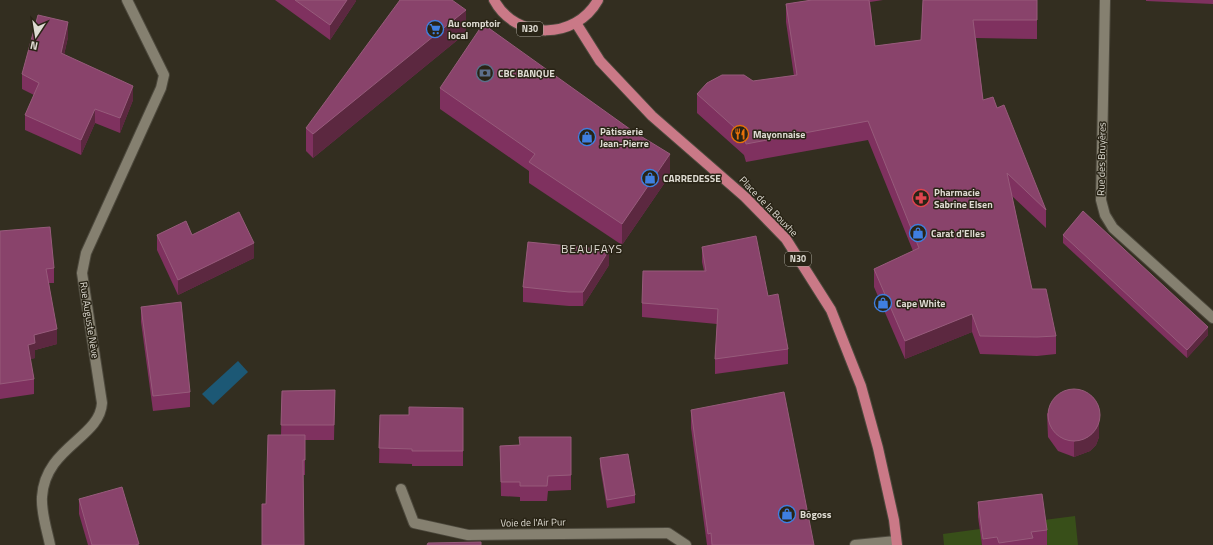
<svg xmlns="http://www.w3.org/2000/svg" width="1213" height="545" font-family="'Titillium Web',sans-serif">
	<style>
		.green { fill: #384f19 }
		.water { fill: #1c5875 }
		.lines { fill: none; stroke-linecap: round; stroke-linejoin: round }
		.service-casing { stroke: #4d493d; stroke-width: 12 }
		.minor-casing { stroke: #4d493d; stroke-width: 12 }
		.primary-casing { stroke: #4d493d; stroke-width: 12 }
		.service { stroke: #858070; stroke-width: 10 }
		.minor { stroke: #858070; stroke-width: 10 }
		.primary { stroke: #ca7987; stroke-width: 10 }
		.wall { fill: #7f315f }
		.shaded-wall { fill: #5c2840 }
		.building { fill: #89436b; stroke: #975b7b }
		.labels { text-anchor: middle; stroke-width: 3; stroke-linejoin: round; paint-order: stroke }
		.shield { fill: #292416; stroke: #a8a49a; stroke-width: 1 }
		.shield-label { font-size: 9px; font-weight: bold; fill: #dedbd2 }
		.poi-label { font-size: 10px; font-weight: bold; fill: #dedbd2; stroke: #292416; text-anchor: start }
		.street-label { font-size: 10px; fill: #dedbd2; stroke: #292416 }
		.quarter-label { font-size: 12px; letter-spacing: 1px; fill: #dedbd2; stroke: #292416 }
	</style>
	<rect width="100%" height="100%" fill="#332e20"/>
	<g class="green">
		<polygon points="1075,516 1078,545 1047,545 1044,520"/>
		<polygon points="980,529 982,545 944,545 943,534"/>
	</g>
	<polygon class="water" points="238,361 248,372 213,405 202,394"/>
	<g class="lines">
		<g class="service-casing">
			<polyline id="service" points="1105,0 1101,200 1105,215 1113,228 1213,318"/>
		</g>
		<g class="minor-casing">
			<g id="minor">
				<polyline points="401,489 414,523 468,535 668,533 686,545"/>
				<path d="M50 545C47 530 41 513 42 497 45 447 100 438 102 403L82 273 86 253 161 88 164 75 127 0"/>
				<polyline points="855,545 896,541"/>
			</g>
		</g>
		<g class="primary-casing">
			<g id="primary">
				<path d="M494 0C516 41 576 40 598 0"/>
				<polyline points="576,23 600,61 652,116 745,197 786,239 831,310 861,386 878,448 894,520 897,545"/>
			</g>
		</g>
		<use href="#service" class="service"/>
		<use href="#minor" class="minor"/>
		<use href="#primary" class="primary"/>
	</g>
	<g class="wall">
		<polygon points="275,0 356,0 356,1 330,40"/>
		<polygon points="812,0 883,0 870,2 875,46 921,40 923,0 1037,0 1037,39 976,38 983,100 997,108 1046,210 1046,228 1012,196 1032,289 1056,336 1056,354 1037,356 980,354 972,332 905,359 874,287 874,269 913,251 868,140 746,162 744,155 697,113 697,94 753,81 794,76 786,22 786,4"/>
		<polygon points="1146,0 1213,0 1213,4 1146,1"/>
		<polygon points="466,33 313,158 306,151 306,128"/>
		<polygon points="68,37 64,55 133,100 120,133 95,123 81,155 25,130 25,115 34,95 22,89 22,74"/>
		<polygon points="440,88 670,175 622,245 529,183 529,171 440,109"/>
		<polygon points="0,231 54,268 54,283 49,283 57,344 35,350 35,358 30,359 34,379 34,394 0,399"/>
		<polygon points="157,235 192,235 254,258 178,295 157,250"/>
		<polygon points="1063,235 1208,335 1187,358 1063,243"/>
		<polygon points="702,247 768,296 788,349 788,364 715,374 715,359 717,324 642,317 642,303 704,271 702,262"/>
		<polygon points="609,265 583,306 569,306 523,302 523,287"/>
		<polygon points="141,307 190,392 190,407 153,411 141,322"/>
		<polygon points="335,390 334,440 305,440 305,475 303,475 266,504 281,435 282,391"/>
		<polygon points="691,410 814,545 707,545 691,428"/>
		<polygon points="1047,413 1099,437 1096,445 1090,451 1074,457 1058,451 1048,437"/>
		<polygon points="380,415 463,423 463,466 412,466 412,464 379,463"/>
		<polygon points="571,437 571,490 548,491 547,501 520,501 520,497 501,496 500,446 519,445"/>
		<polygon points="600,458 635,495 635,503 607,508 600,466"/>
		<polygon points="79,499 139,545 88,545 79,514"/>
		<polygon points="978,502 1047,530 1047,545 982,545 978,517"/>
	</g>
	<g class="shaded-wall">
		<polygon points="347,0 356,0 356,1 330,40 330,25"/>
		<polygon points="466,10 466,33 313,158 313,134"/>
		<polygon points="68,22 68,37 61,68 61,53"/>
		<polygon points="133,86 133,100 120,133 120,118"/>
		<polygon points="95,109 95,123 81,155 81,140"/>
		<polygon points="670,154 670,175 622,245 622,224"/>
		<polygon points="254,243 254,258 178,295 178,280"/>
		<polygon points="609,250 609,265 583,306 583,292"/>
		<polygon points="972,314 972,332 905,359 905,341"/>
		<polygon points="1208,327 1208,335 1187,358 1187,350"/>
		<polygon points="57,329 57,344 35,350 35,358 28,360 28,345 34,335"/>
		<polygon points="1099,422 1099,437 1096,445 1090,451 1074,457 1074,442"/>
	</g>
	<g class="building">
		<polygon points="295,0 347,0 330,25"/>
		<polygon points="400,0 452,0 466,10 313,134 306,128"/>
		<polygon points="812,0 869,0 875,46 921,40 923,0 1037,0 1037,20 973,20 983,100 993,97 997,108 1004,105 1046,210 1007,173 1032,289 1046,289 1056,336 1037,337 980,336 972,314 905,341 874,269 919,248 868,121 746,144 744,136 697,94 707,83 722,75 744,75 753,81 797,75 786,4"/>
		<polygon points="38,15 68,22 61,53 133,86 120,118 95,109 81,140 25,115 39,83 22,74"/>
		<polygon points="483,24 634,132 670,154 622,224 529,162 535,154 440,88"/>
		<polygon points="1083,211 1208,327 1187,350 1063,235"/>
		<polygon points="239,212 254,243 178,280 157,235 186,221 192,235"/>
		<polygon points="50,227 54,268 46,269 57,329 34,335 35,343 28,345 34,379 0,384 0,231"/>
		<polygon points="756,236 768,296 778,294 788,349 715,359 718,309 642,303 643,271 706,271 702,247"/>
		<polygon points="528,242 609,250 583,292 569,292 523,287"/>
		<polygon points="181,302 190,392 153,396 141,307"/>
		<circle cx="1074" cy="415" r="26"/>
		<polygon points="335,390 334,425 281,425 282,391"/>
		<polygon points="784,392 814,545 712,545 711,533 708,534 691,410"/>
		<polygon points="409,407 463,408 463,451 412,451 412,449 379,448 380,415 409,415"/>
		<polygon points="268,435 305,435 305,460 303,460 304,545 262,545 262,504 266,504"/>
		<polygon points="519,437 571,437 571,475 548,476 547,486 520,486 520,482 501,482 500,446 520,445"/>
		<polygon points="628,454 635,495 607,500 600,458"/>
		<polygon points="122,487 139,544 135,545 92,545 79,499"/>
		<polygon points="1042,494 1047,530 1031,532 1033,538 999,543 997,537 983,539 978,502"/>
		<polygon points="481,542 481,545 427,545 428,543"/>
	</g>
	<defs>
		<g id="supermarket-ring" transform="scale(0.9)"><circle r="9.5" fill="#292416" stroke="#3f7fe0" stroke-width="1.5"/><path d="M-6-5.5h2.5l.6 2H6L4.5 2H-2.5L-4.4-4H-6ZM-1.5 3.2a1.3 1.3 0 1 0 .1 0ZM3 3.2a1.3 1.3 0 1 0 .1 0Z" fill="#3f7fe0"/></g>
		<g id="bank-ring" transform="scale(0.9)"><circle r="9.5" fill="#292416" stroke="#5c6f8a" stroke-width="1.5"/><path d="M-6-4H6V4H-6ZM0-2.3a2.3 2.3 0 1 0 0 4.6a2.3 2.3 0 1 0 0-4.6Z" fill="#5c6f8a"/></g>
		<g id="restaurant-ring" transform="scale(0.9)"><circle r="9.5" fill="#292416" stroke="#e8710a" stroke-width="1.5"/><path d="M-5-6h1v4h1v-4h1v4h1v-4h1v5L-1.5 .5V6h-2V.5L-5-1ZM5-6V6H3V1.5H1.5Q1.5-4 5-6Z" fill="#e8710a"/></g>
		<g id="shop-ring" transform="scale(0.9)"><circle r="9.5" fill="#292416" stroke="#3f7fe0" stroke-width="1.5"/><path d="M-5-2.5h2.3a2.7 3.5 0 0 1 5.4 0H5L5.5 6h-11ZM-1.5-2.5h3a1.5 2.3 0 0 0-3 0Z" fill="#3f7fe0"/></g>
		<g id="pharmacy-ring" transform="scale(0.9)"><circle r="9.5" fill="#292416" stroke="#e0444e" stroke-width="1.5"/><path d="M-2-6h4v4h4v4h-4v4h-4v-4h-4v-4h4Z" fill="#e0444e"/></g>
	</defs>
	<g fill-rule="evenodd">
		<use href="#supermarket-ring" x="435" y="29"/>
		<use href="#bank-ring" x="485" y="73"/>
		<use href="#restaurant-ring" x="740" y="134"/>
		<use href="#shop-ring" x="587" y="137"/>
		<use href="#shop-ring" x="650" y="178"/>
		<use href="#pharmacy-ring" x="921" y="198"/>
		<use href="#shop-ring" x="918" y="233"/>
		<use href="#shop-ring" x="883" y="303"/>
		<use href="#shop-ring" x="787" y="514"/>
	</g>
	<g class="labels">
		<g class="shield">
			<rect x="517" y="22" width="26" height="14" rx="3"/>
			<rect x="785" y="252" width="26" height="14" rx="3"/>
		</g>
		<g class="shield-label">
			<text x="530" y="32">N30</text>
			<text x="798" y="262">N30</text>
		</g>
		<g class="poi-label">
			<text x="448" y="27">Au comptoir<tspan x="448" dy="12">local</tspan></text>
			<text x="498" y="77">CBC BANQUE</text>
			<text x="600" y="135">Pâtisserie<tspan x="600" dy="12">Jean-Pierre</tspan></text>
			<text x="753" y="138">Mayonnaise</text>
			<text x="663" y="182">CARREDESSE</text>
			<text x="934" y="196">Pharmacie<tspan x="934" dy="12">Sabrine Elsen</tspan></text>
			<text x="931" y="237">Carat d'Elles</text>
			<text x="896" y="307">Cape White</text>
			<text x="800" y="518">Bôgoss</text>
		</g>
		<g class="street-label">
			<text transform="translate(1101 159) rotate(-89)" y="4">Rue des Bruyères</text>
			<text transform="translate(769 206) rotate(46)" y="4">Place de la Bouxhe</text>
			<text transform="translate(90 320) rotate(81)" y="4">Rue Auguste Nève</text>
			<text transform="translate(533 522) rotate(-1)" y="4">Voie de l'Air Pur</text>
		</g>
		<g class="quarter-label">
			<text x="592" y="253">BEAUFAYS</text>
		</g>
	</g>
	<g transform="translate(36 36) rotate(192)" stroke="#292416" stroke-width="3" paint-order="stroke">
	<path d="M0-3L7 15L0 10L-7 15Z" fill="#dedbd2"/>
	<text y="-6" font-size="11" font-weight="bold" text-anchor="middle" fill="#dedbd2">N</text>
	</g>
</svg>
